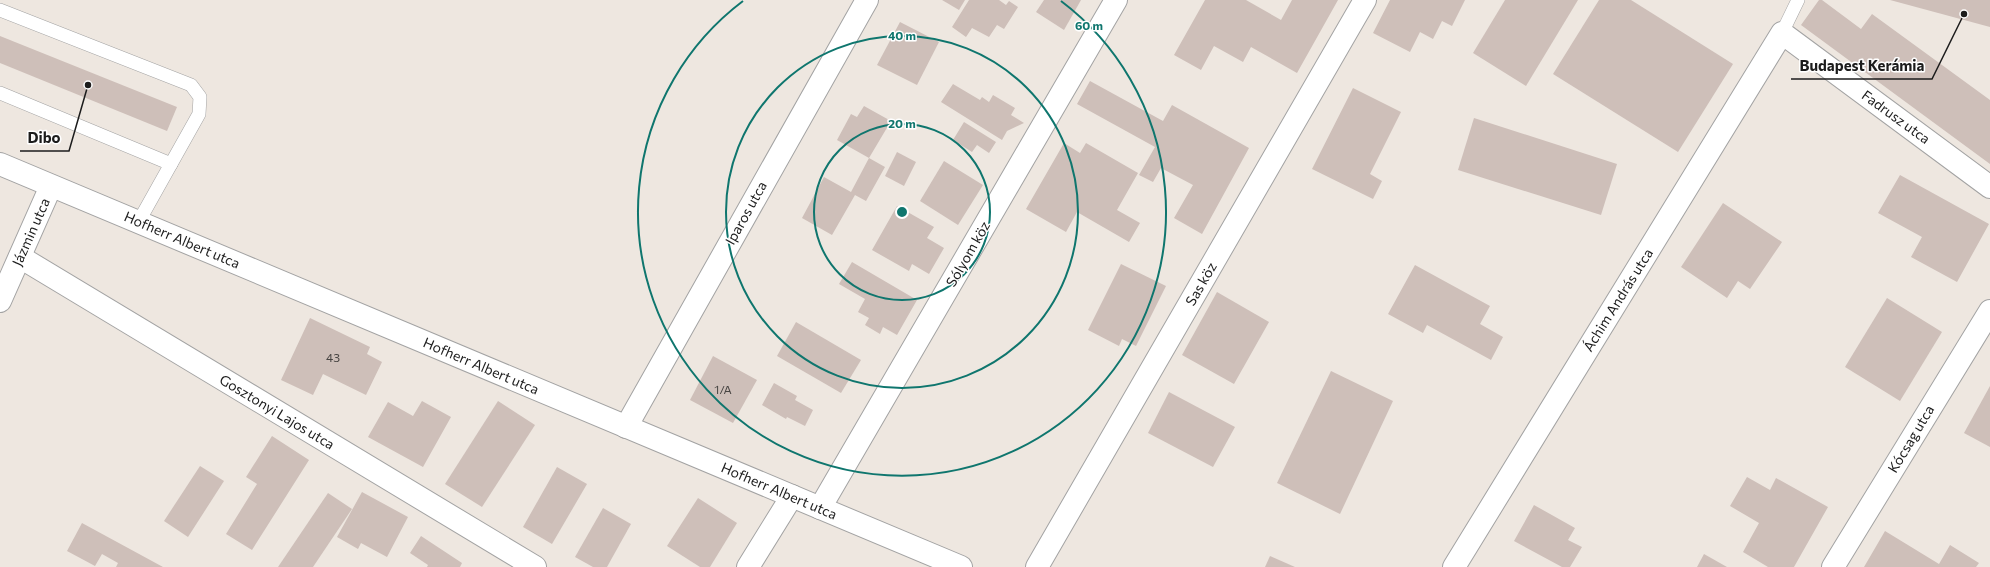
<svg xmlns="http://www.w3.org/2000/svg" width="1990" height="567" font-family="Commissioner,sans-serif">
	<style>
		.building { fill: #cebfb9 }
		.lines { fill: none; stroke-linecap: round; stroke-linejoin: round }
		.service-casing { stroke: #a3a3a3; stroke-width: 14 }
		.minor-casing { stroke: #a3a3a3; stroke-width: 24 }
		.tertiary-casing { stroke: #a3a3a3; stroke-width: 24 }
		.service { stroke: #fff; stroke-width: 13 }
		.minor { stroke: #fff; stroke-width: 22 }
		.tertiary { stroke: #fff; stroke-width: 22 }
		.ring { fill: none; stroke: #0f766e; stroke-width: 2 }
		.labels { text-anchor: middle; stroke-width: 3; stroke-linejoin: round; paint-order: stroke }
		.number-label { font-size: 12px; fill: #484543 }
		.street-label { font-size: 14px; fill: #1c1c1c; stroke: #fff }
		.centre { fill: #0f766e; stroke: #fff; stroke-width: 2 }
		.ring-label { font-size: 12px; text-anchor: middle; font-weight: bold; fill: #0f766e; stroke: #fff; stroke-width: 3; stroke-linejoin: round; paint-order: stroke }
		.leader { fill: none; stroke: #1c1c1c; stroke-width: 1.5 }
		.callout-dot { fill: #1c1c1c; stroke: #fff; stroke-width: 1.5 }
		.callout-label { font-size: 15px; text-anchor: middle; font-weight: bold; fill: #1c1c1c; stroke: #fff; stroke-width: 3; stroke-linejoin: round; paint-order: stroke }
	</style>
	<rect width="100%" height="100%" fill="#eee7e0"/>
	<g class="building">
		<polygon points="942,0 965,0 959,10"/>
		<polygon points="969,0 999,0 1006,5 1009,1 1018,7 1004,29 997,25 989,37 972,28 966,37 952,27"/>
		<polygon points="1044,0 1081,0 1064,30 1036,12"/>
		<polygon points="1205,0 1246,0 1281,20 1292,0 1338,0 1297,73 1251,47 1243,62 1214,46 1201,70 1174,55"/>
		<polygon points="1390,0 1465,0 1452,26 1442,21 1433,39 1420,32 1410,52 1373,33"/>
		<polygon points="1505,0 1578,0 1526,86 1473,53"/>
		<polygon points="1599,0 1631,0 1733,64 1678,152 1553,74"/>
		<polygon points="1819,0 1822,0 1861,29 1872,14 1990,100 1990,164 1801,25"/>
		<polygon points="1890,0 1990,0 1990,27"/>
		<polygon points="900,22 939,42 917,85 877,65"/>
		<polygon points="0,36 177,107 167,131 0,63"/>
		<polygon points="1090,81 1163,121 1172,105 1249,148 1202,234 1174,218 1193,185 1161,168 1153,182 1139,175 1155,147 1077,104"/>
		<polygon points="953,84 980,100 982,97 989,102 993,95 1015,108 1011,115 1024,123 1007,131 1002,140 941,102"/>
		<polygon points="1353,88 1401,112 1370,174 1382,181 1373,199 1312,169"/>
		<polygon points="864,106 891,121 869,158 885,167 866,201 855,195 832,235 802,218 824,177 851,192 869,158 837,140 851,114 857,117"/>
		<polygon points="1474,118 1617,164 1601,215 1458,170"/>
		<polygon points="964,122 996,142 989,153 977,145 972,152 953,140"/>
		<polygon points="1064,143 1080,153 1086,143 1138,173 1117,210 1140,223 1129,242 1077,212 1066,232 1026,209"/>
		<polygon points="897,152 916,162 904,186 885,176"/>
		<polygon points="944,161 983,185 958,225 920,201"/>
		<polygon points="1900,175 1989,224 1957,282 1911,257 1922,237 1878,213"/>
		<polygon points="1723,203 1782,242 1750,289 1738,281 1727,298 1681,267"/>
		<polygon points="897,206 934,227 927,238 944,248 929,274 912,264 909,271 872,250"/>
		<polygon points="852,262 917,300 897,335 883,327 880,334 865,325 869,318 858,312 865,299 839,284"/>
		<polygon points="1121,264 1166,286 1136,346 1122,339 1119,346 1088,330"/>
		<polygon points="1415,265 1490,306 1480,324 1503,337 1491,360 1427,325 1423,333 1388,314"/>
		<polygon points="1217,292 1269,322 1234,384 1182,355"/>
		<polygon points="1887,298 1942,332 1900,401 1845,367"/>
		<polygon points="310,318 370,347 367,354 382,362 366,395 323,374 313,395 281,380"/>
		<polygon points="796,322 861,360 841,393 777,356"/>
		<polygon points="713,356 757,380 733,423 690,400"/>
		<polygon points="1331,371 1393,401 1340,514 1277,483"/>
		<polygon points="774,383 797,396 795,400 813,410 805,426 787,417 786,419 762,405"/>
		<polygon points="1990,386 1990,447 1964,433"/>
		<polygon points="1169,392 1235,427 1213,467 1148,433"/>
		<polygon points="422,401 451,417 423,467 368,437 388,402 413,416"/>
		<polygon points="498,401 535,425 482,507 445,484"/>
		<polygon points="272,436 309,460 252,550 226,534 257,484 246,477"/>
		<polygon points="200,466 224,481 188,537 164,521"/>
		<polygon points="557,467 587,484 552,544 523,527"/>
		<polygon points="1747,477 1770,490 1776,478 1828,507 1794,567 1768,567 1743,552 1759,523 1730,506"/>
		<polygon points="362,492 408,517 387,557 361,543 358,549 337,537"/>
		<polygon points="328,493 352,509 313,567 278,567"/>
		<polygon points="698,498 737,523 710,567 700,567 667,546"/>
		<polygon points="1534,505 1575,528 1568,540 1582,547 1570,567 1562,567 1514,541"/>
		<polygon points="603,508 631,524 607,567 593,567 575,557"/>
		<polygon points="82,523 163,567 116,567 118,563 102,554 95,566 67,551"/>
		<polygon points="1885,531 1939,564 1950,545 1979,563 1976,567 1864,567"/>
		<polygon points="421,536 462,563 460,567 427,567 428,565 410,553"/>
		<polygon points="1704,554 1727,567 1697,567"/>
		<polygon points="1270,556 1295,567 1265,567"/>
	</g>
	<g class="lines">
		<g class="service-casing">
			<g id="service">
				<polyline points="0,10 191,85 200,97 199,114 139,221"/>
				<polyline points="1782,33 1798,0"/>
				<polyline points="0,93 171,164"/>
			</g>
		</g>
		<g class="minor-casing">
			<g id="minor">
				<polyline points="20,257 535,567"/>
				<polyline points="0,301 51,186"/>
				<polyline points="626,427 867,0"/>
				<polyline points="820,508 1116,0"/>
				<polyline points="748,567 792,496"/>
				<polyline points="1037,567 1365,0"/>
				<polyline points="1454,567 1782,33 1990,187"/>
				<polyline points="1833,567 1990,311"/>
			</g>
		</g>
		<g class="tertiary-casing">
			<polyline id="tertiary" points="0,164 961,567"/>
		</g>
		<use href="#service" class="service"/>
		<use href="#minor" class="minor"/>
		<use href="#tertiary" class="tertiary"/>
	</g>
	<g class="ring">
		<circle cx="902" cy="212" r="88"/>
		<circle cx="902" cy="212" r="176"/>
		<path d="M1061 1A264 264 0 1 1 743 1"/>
	</g>
	<g class="labels">
		<g class="number-label">
			<text x="333" y="362">43</text>
			<text x="723" y="394">1/A</text>
		</g>
		<g class="street-label">
			<text transform="translate(1896 117) rotate(36)" y="5">Fadrusz utca</text>
			<text transform="translate(746 213) rotate(-61)" y="5">Iparos utca</text>
			<text transform="translate(31 232) rotate(-66)" y="5">Jázmin utca</text>
			<text transform="translate(182 240) rotate(23)" y="5">Hofherr Albert utca</text>
			<text transform="translate(968 254) rotate(-60)" y="5">Sólyom köz</text>
			<text transform="translate(1201 284) rotate(-60)" y="5">Sas köz</text>
			<text transform="translate(1618 300) rotate(-58)" y="5">Áchim András utca</text>
			<text transform="translate(481 366) rotate(23)" y="5">Hofherr Albert utca</text>
			<text transform="translate(277 412) rotate(31)" y="5">Gosztonyi Lajos utca</text>
			<text transform="translate(1911 439) rotate(-59)" y="5">Kócsag utca</text>
			<text transform="translate(779 491) rotate(23)" y="5">Hofherr Albert utca</text>
		</g>
	</g>
	<circle cx="902" cy="212" r="6" class="centre"/>
	<g class="ring-label">
		<text x="1089" y="30">60 m</text>
		<text x="902" y="40">40 m</text>
		<text x="902" y="128">20 m</text>
	</g>
	<path class="leader" d="M1964 14L1932 79H1791M88 85L69 151H20"/>
	<g class="callout-dot">
		<circle cx="1964" cy="14" r="4"/>
		<circle cx="88" cy="85" r="4"/>
	</g>
	<g class="callout-label">
		<text x="1862" y="71">Budapest Kerámia</text>
		<text x="44" y="143">Dibo</text>
	</g>
</svg>
